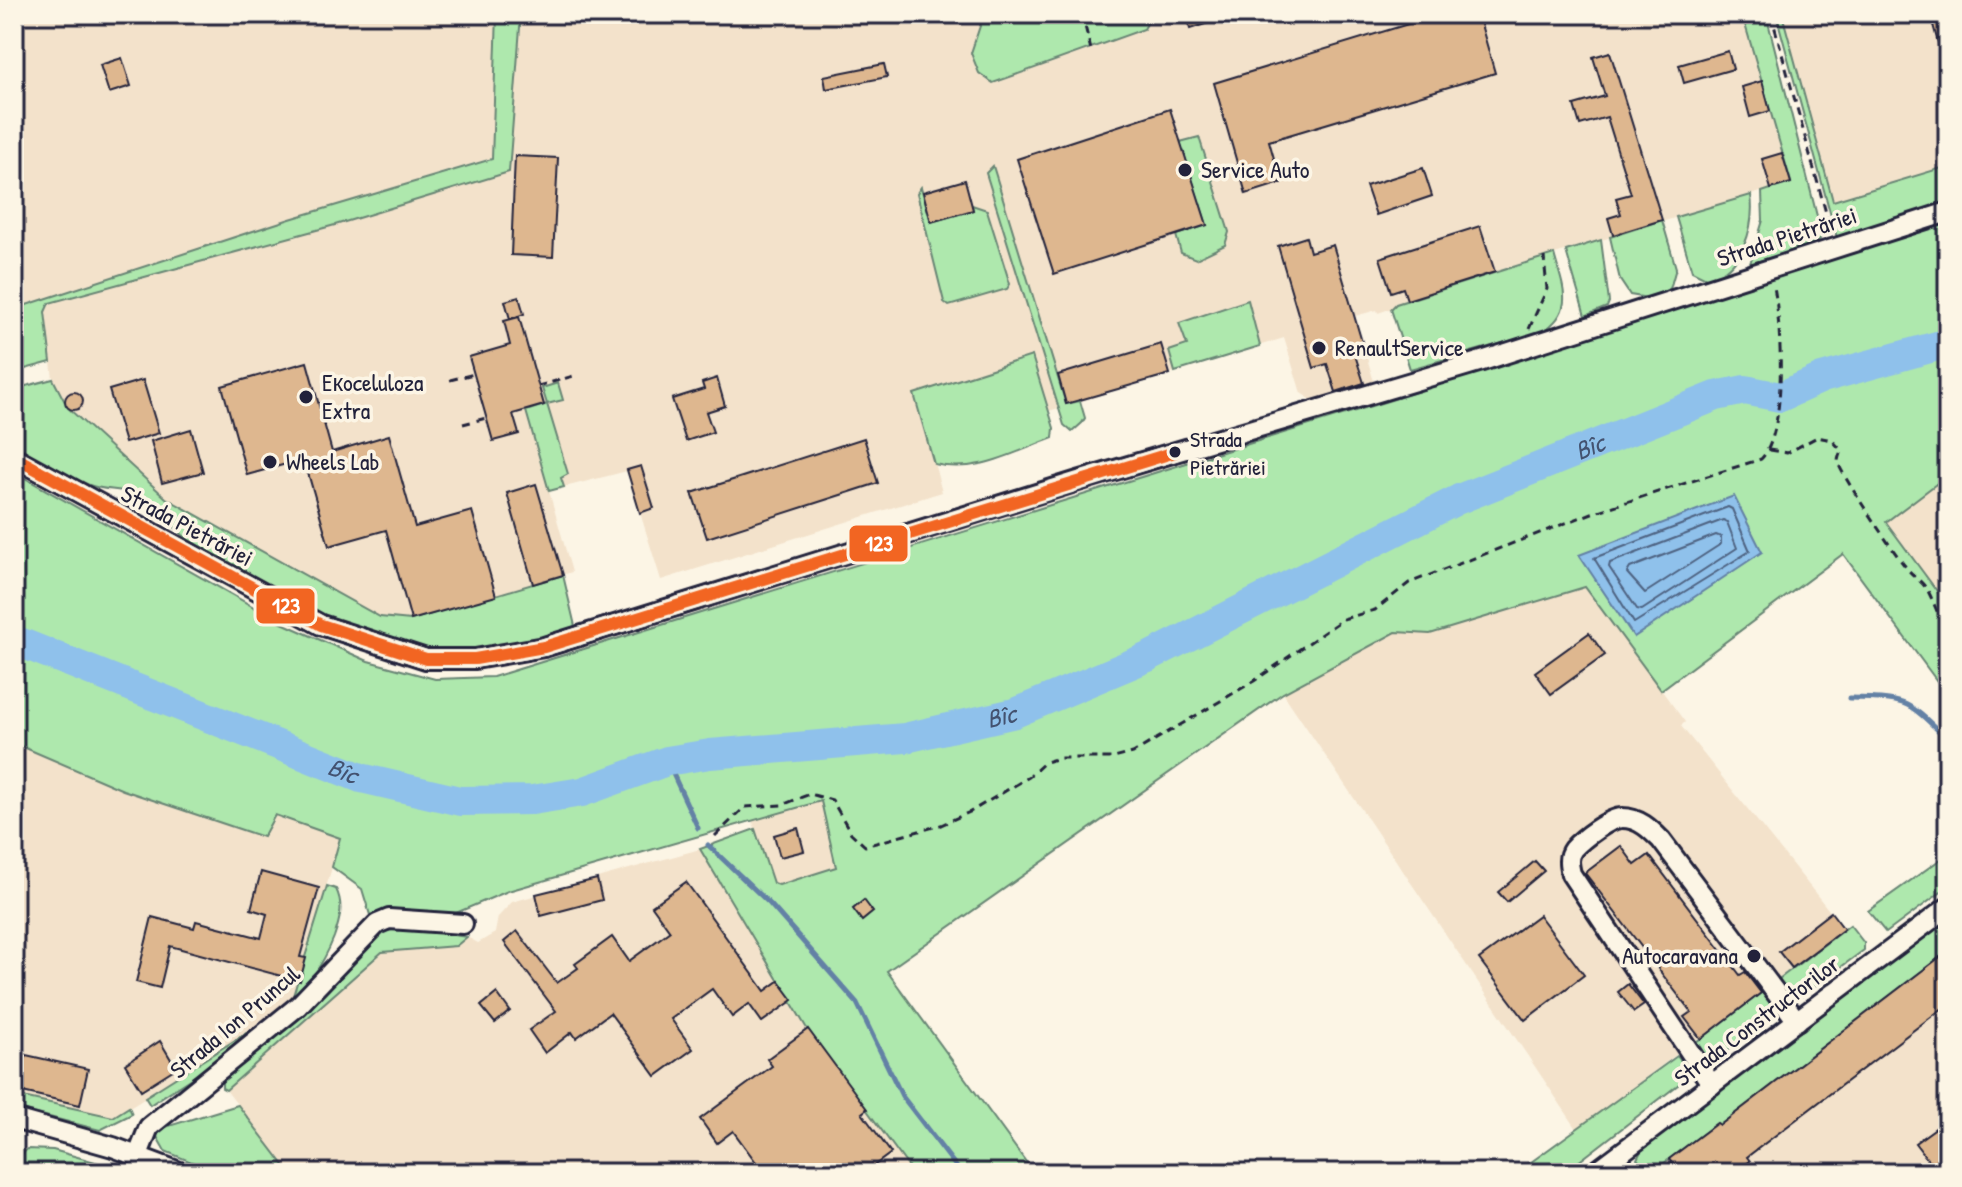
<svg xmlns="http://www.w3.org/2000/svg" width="1962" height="1187" font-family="'Patrick Hand',sans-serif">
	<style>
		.built { fill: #f3e2cb }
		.green { fill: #aee8ad; stroke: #688574; stroke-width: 2 }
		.water { fill: #8fc1eb; stroke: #6381a5; stroke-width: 2 }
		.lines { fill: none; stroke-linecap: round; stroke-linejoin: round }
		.shore { stroke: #4e6281; stroke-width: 2 }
		.stream { stroke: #6381a5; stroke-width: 5 }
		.river { stroke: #8fc1eb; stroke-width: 30 }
		.building { fill: #deb78f; stroke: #22223b; stroke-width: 2 }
		.minor-casing { stroke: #22223b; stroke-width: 24 }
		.path { stroke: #22223b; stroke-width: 3; stroke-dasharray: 8 6; stroke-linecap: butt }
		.minor { stroke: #fcf5e5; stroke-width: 18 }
		.bus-1-casing { stroke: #fcf5e5; stroke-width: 18 }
		.bus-1 { stroke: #f26522; stroke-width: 12 }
		.poi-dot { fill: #22223b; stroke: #fcf5e5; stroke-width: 3 }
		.labels { text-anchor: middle; stroke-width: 7; stroke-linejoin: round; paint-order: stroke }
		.bus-label { font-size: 22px; fill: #22223b; stroke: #fcf5e5; text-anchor: start }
		.poi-label { font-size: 24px; fill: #22223b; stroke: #fcf5e5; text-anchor: start }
		.street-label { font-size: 24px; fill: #22223b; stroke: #fcf5e5 }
		.water-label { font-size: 26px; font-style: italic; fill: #435270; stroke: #fcf5e5 }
		.line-badge { stroke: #fcf5e5; stroke-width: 3 }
		.badge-label { font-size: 22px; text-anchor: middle; font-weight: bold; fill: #fff }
	</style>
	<rect width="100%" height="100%" fill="#fcf5e5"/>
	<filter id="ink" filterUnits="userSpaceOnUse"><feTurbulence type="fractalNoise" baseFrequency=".0125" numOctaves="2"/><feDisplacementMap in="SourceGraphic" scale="16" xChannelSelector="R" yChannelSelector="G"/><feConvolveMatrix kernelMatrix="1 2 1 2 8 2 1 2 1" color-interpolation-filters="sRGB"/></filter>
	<g filter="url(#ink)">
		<g class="built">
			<polygon points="14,14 497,14 492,158 290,219 14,309"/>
			<polygon points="521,14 1742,14 1791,183 1495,272 1378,313 1377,310 1355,316 1374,382 1313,401 1301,393 1284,338 930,448 942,492 661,580 627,471 549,491 572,572 411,620 380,617 166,498 66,405 53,379 45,312 49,303 509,172"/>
			<polygon points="1782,14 1948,14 1948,166 1833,202"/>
			<polygon points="1948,475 1948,606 1886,521"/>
			<polygon points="1585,587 1685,722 1681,726 1844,929 1577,1129 1283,693 1397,632 1430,634"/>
			<polygon points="14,743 123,790 263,837 274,815 341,838 292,999 265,1021 114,1117 14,1095"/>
			<polygon points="821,801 837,867 779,885 772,882 752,819"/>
			<polygon points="700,849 806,1027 913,1173 290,1173 226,1090 382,952 456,946 467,937 478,943 495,933 498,917 512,902"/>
			<polygon points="1948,951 1948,1173 1651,1173 1717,1123 1719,1125"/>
		</g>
		<g class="green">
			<polygon points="497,14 521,14 509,172 335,225 49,303 45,312 51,362 14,372 14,309 290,219 492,159"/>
			<polygon points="984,14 1152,14 1152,15 1144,29 993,83 979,73 971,53"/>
			<polygon points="1742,14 1766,14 1822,236 1817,243 1750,264 1763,220 1762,192 1791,182"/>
			<polygon points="1776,14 1782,14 1833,201 1948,166 1948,203 1837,238"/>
			<polygon points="1199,137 1229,232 1225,245 1196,259 1181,253 1176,235 1207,225 1180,142"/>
			<polygon points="993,166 1066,404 1080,401 1085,418 1082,423 1072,432 1064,425 986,173"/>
			<polygon points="921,187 931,222 973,210 972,205 987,210 1010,284 1007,289 949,306 944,302 917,193"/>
			<path d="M1751 195C1755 227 1743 269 1708 279L1692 271 1676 217Z"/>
			<polygon points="1662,220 1676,268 1670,289 1648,298 1630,295 1620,280 1610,237"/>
			<polygon points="1948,222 1948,475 1886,522 1948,606 1948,696 1843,554 1661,690 1585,587 1430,634 1396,632 1283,693 887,971 1034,1173 913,1173 806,1027 700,849 755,829 773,883 779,885 836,867 821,801 508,891 456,913 387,912 370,915 362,889 332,867 340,838 275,815 263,837 123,790 14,743 14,472 282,623 368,661 435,679 493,677 1394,399"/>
			<polygon points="1601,240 1609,302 1607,307 1585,316 1566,251"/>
			<path d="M1554 254C1563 288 1576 310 1542 332L1410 369 1391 309 1396 304Z"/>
			<polygon points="1248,300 1260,346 1175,372 1169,351 1187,345 1179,323"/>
			<path d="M1032 356 1054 428 1053 438C1012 453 977 474 934 464L914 394Z"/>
			<path d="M53 379 68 408 166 498 380 617 411 620 563 575 575 626C541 638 506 651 470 655 399 663 262 588 201 550 178 535 162 509 136 495 123 488 104 491 89 485 64 474 39 459 14 446V389Z"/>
			<polygon points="558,383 563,400 547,404 568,474 561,478 564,487 549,491 526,411 547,404 542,388"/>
			<polygon points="1948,854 1948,887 1886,933 1868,911"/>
			<path d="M327 886 336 889C344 905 340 920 334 937 303 1018 219 1058 150 1105L145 1097 265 1021 292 999Z"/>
			<polygon points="1948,920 1948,951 1720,1125 1717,1123 1651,1173 1637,1159 1643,1147"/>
			<polygon points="1850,925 1864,943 1864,950 1708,1065 1692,1045"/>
			<polygon points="405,928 467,937 456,946 382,952 226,1090 222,1088 222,1080 233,1067 381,932"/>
			<polygon points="1677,1056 1684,1064 1683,1081 1564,1173 1516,1173"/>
			<polygon points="14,1095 113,1117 129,1107 132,1114 100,1130 14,1108"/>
			<polygon points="238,1105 290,1173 218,1173 165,1151 156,1135 162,1128"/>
			<polygon points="27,1149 53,1150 134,1173 14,1173 17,1160"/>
		</g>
		<polygon class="water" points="1734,496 1762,552 1634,637 1579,555"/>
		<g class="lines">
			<g class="shore">
				<polygon points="1728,507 1732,509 1750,551 1634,623 1594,558"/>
				<polygon points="1723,520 1727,522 1737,548 1642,610 1637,609 1609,567 1610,563"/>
				<polygon points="1716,535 1721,537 1721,544 1645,593 1627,573 1630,568"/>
			</g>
			<g class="stream">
				<path d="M1849 698C1908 699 1906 699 1948 740"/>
				<polyline points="667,761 698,828"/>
				<polyline points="708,845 770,904 857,1003 902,1096 961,1173"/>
			</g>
			<path class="river" id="s1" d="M14 640 361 778 460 801 532 800 582 792 667 761 710 754 905 738 1015 713 1148 657 1459 499 1716 396 1745 390 1780 397 1822 378 1948 343"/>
		</g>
		<g class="building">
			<polygon points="1185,14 1227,14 1227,17 1190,29"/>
			<polygon points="1441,14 1478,14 1495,73 1269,141 1281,183 1246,194 1214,83"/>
			<polygon points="1930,14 1944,14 1948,30 1948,63 1944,64"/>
			<polygon points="1728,51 1733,69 1684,83 1679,65"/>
			<polygon points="1610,52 1662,220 1613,235 1608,218 1621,214 1616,198 1631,194 1607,117 1580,125 1574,105 1605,96 1593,57"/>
			<polygon points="122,58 131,86 109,93 100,65"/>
			<polygon points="884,64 887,77 826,89 824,76"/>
			<polygon points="1762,81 1770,111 1750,117 1742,87"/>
			<polygon points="1170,109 1207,225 1054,274 1017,159"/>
			<polygon points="1782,153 1791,183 1771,189 1762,159"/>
			<polygon points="515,156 558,158 553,257 511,255"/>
			<polygon points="1423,168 1432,196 1376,215 1366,186"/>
			<polygon points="965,180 973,210 931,222 923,192"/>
			<polygon points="1480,226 1495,272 1407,300 1403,288 1391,292 1380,258"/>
			<polygon points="1306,237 1310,252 1333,245 1365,352 1355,355 1364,383 1336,392 1327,364 1314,368 1278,246"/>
			<polygon points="519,297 524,314 510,319 505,301"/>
			<polygon points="519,317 544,405 513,414 519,434 493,441 469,357 510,345 504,321"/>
			<polygon points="1161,344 1170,374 1066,404 1058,375"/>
			<polygon points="307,362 332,452 389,435 415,527 472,511 496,596 411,620 386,530 329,546 304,459 247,475 222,386"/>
			<polygon points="717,378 725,406 706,412 713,432 686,441 672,399 704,389 702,383"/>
			<polygon points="143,380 159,433 125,443 109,390"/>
			<circle cx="74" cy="401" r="9"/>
			<polygon points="191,429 203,472 162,483 151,441"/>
			<polygon points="864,438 878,483 707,538 692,493"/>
			<polygon points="641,466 654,508 640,513 627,470"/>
			<polygon points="536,484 563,575 533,584 507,493"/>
			<polygon points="1589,633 1605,655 1551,694 1535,672"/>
			<polygon points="798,828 804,851 780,857 774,835"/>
			<polygon points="1621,846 1635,865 1649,855 1740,975 1745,972 1761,993 1701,1039 1684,1017 1691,1012 1585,873"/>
			<polygon points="1535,861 1544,871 1507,902 1498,892"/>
			<polygon points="261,872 319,888 300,957 306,958 300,981 170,946 160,988 136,982 152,917 194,928 196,921 261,938 267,914 251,909"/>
			<polygon points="597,879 602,900 541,916 536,894"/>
			<polygon points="686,882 765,991 779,981 793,1000 762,1022 749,1004 732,1017 712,989 671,1019 693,1049 656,1076 610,1013 576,1038 572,1032 545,1053 529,1030 556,1011 504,942 517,931 557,983 578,968 575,964 612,937 629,961 670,931 652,906"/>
			<polygon points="864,900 873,912 862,921 853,909"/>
			<polygon points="1831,912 1844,929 1792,968 1779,952"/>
			<polygon points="1539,915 1584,975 1525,1020 1479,959"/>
			<polygon points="1948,951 1948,1004 1747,1157 1750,1161 1735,1173 1679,1173 1669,1159 1717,1123 1720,1125"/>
			<polygon points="1628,984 1644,1005 1634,1012 1618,992"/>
			<polygon points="497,993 510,1011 495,1023 481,1006"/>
			<polygon points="808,1029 867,1109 862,1113 891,1153 864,1173 764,1173 733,1131 717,1143 700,1119 772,1066 767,1059"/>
			<polygon points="160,1041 176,1068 141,1090 125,1064"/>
			<polygon points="26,1055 88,1069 80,1105 18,1091"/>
			<polygon points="1948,1119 1948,1173 1938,1173 1915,1143"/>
		</g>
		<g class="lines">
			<g class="minor-casing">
				<g id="minor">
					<polyline points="14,457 321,625 426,659 475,659 544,647 1078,481 1482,361 1948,212"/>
					<path d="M1712 1085 1571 874C1569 865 1567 857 1573 849 1582 839 1609 818 1622 818 1639 818 1650 829 1661 840L1797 1021"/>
					<polyline points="14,1119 113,1147 182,1173"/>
					<polyline points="138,1155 149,1127 298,1006 377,924 389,919 463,924"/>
					<polyline points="1594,1173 1948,907"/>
				</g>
			</g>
			<g class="path">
				<polyline points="1082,14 1091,50"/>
				<polyline points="1771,14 1831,231"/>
				<polyline points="1529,329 1547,289 1544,257"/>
				<polyline points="450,380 474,374"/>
				<polyline points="538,386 577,375"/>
				<polyline points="463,424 486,418"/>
				<path d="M1769 450 1787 453 1817 437 1832 440 1841 450C1840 454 1838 458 1838 462 1839 472 1895 554 1905 566 1912 576 1923 581 1929 593 1936 607 1939 619 1948 632"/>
				<path d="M715 836 745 807 782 805 810 794 832 800 851 833 865 846 941 825 970 812 1029 777 1045 762 1059 758H1114L1133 753 1254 681 1343 619 1375 610 1409 583 1592 513 1761 459C1788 432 1781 323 1774 287"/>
			</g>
			<use href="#minor" class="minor"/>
			<g class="bus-1-casing">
				<polyline id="bus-1" points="14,457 321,625 426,659 475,659 544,647 1175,452"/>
			</g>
			<use href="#bus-1" class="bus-1"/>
		</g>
	</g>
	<g class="poi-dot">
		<circle cx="1185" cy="170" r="8"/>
		<circle cx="1319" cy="348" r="8"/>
		<circle cx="306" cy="397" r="8"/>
		<circle cx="1175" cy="452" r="7"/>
		<circle cx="270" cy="462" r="8"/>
		<circle cx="1754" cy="956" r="8"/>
	</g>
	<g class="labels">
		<g class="bus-label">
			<text x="1190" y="447">Strada<tspan x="1190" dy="28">Pietrăriei</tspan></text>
		</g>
		<g class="poi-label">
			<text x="1201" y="178">Service Auto</text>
			<text x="1335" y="356">RenaultService</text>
			<text x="322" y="391">Eкoceluloza<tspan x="322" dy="28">Extra</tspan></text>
			<text x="286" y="470">Wheels Lab</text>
			<text x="1738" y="964" text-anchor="end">Autocaravana</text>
		</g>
		<g class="street-label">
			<text transform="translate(1787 237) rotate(-18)" y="8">Strada Pietrăriei</text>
			<text transform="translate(187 526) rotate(28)" y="8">Strada Pietrăriei</text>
			<text transform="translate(1757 1021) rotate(-37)" y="8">Strada Constructorilor</text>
			<text transform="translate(235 1022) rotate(-40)" y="8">Strada Ion Pruncul</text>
		</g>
		<g class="water-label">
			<text dy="9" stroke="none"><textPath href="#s1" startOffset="1674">Bîc</textPath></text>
			<text dy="9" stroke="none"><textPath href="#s1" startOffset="1026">Bîc</textPath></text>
			<text dy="9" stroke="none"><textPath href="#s1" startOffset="354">Bîc</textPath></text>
		</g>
	</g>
	<g class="line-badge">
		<rect x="848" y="524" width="61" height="39" rx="8" fill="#f26522"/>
		<rect x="255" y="587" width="61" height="38" rx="8" fill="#f26522"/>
	</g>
	<g class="badge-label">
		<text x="879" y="551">123</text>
		<text x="286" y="613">123</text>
	</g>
	<rect width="1962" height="1187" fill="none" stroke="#fcf5e5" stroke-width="48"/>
	<rect x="24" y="24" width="1914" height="1139" fill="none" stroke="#22223b" stroke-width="3" filter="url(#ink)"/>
</svg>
